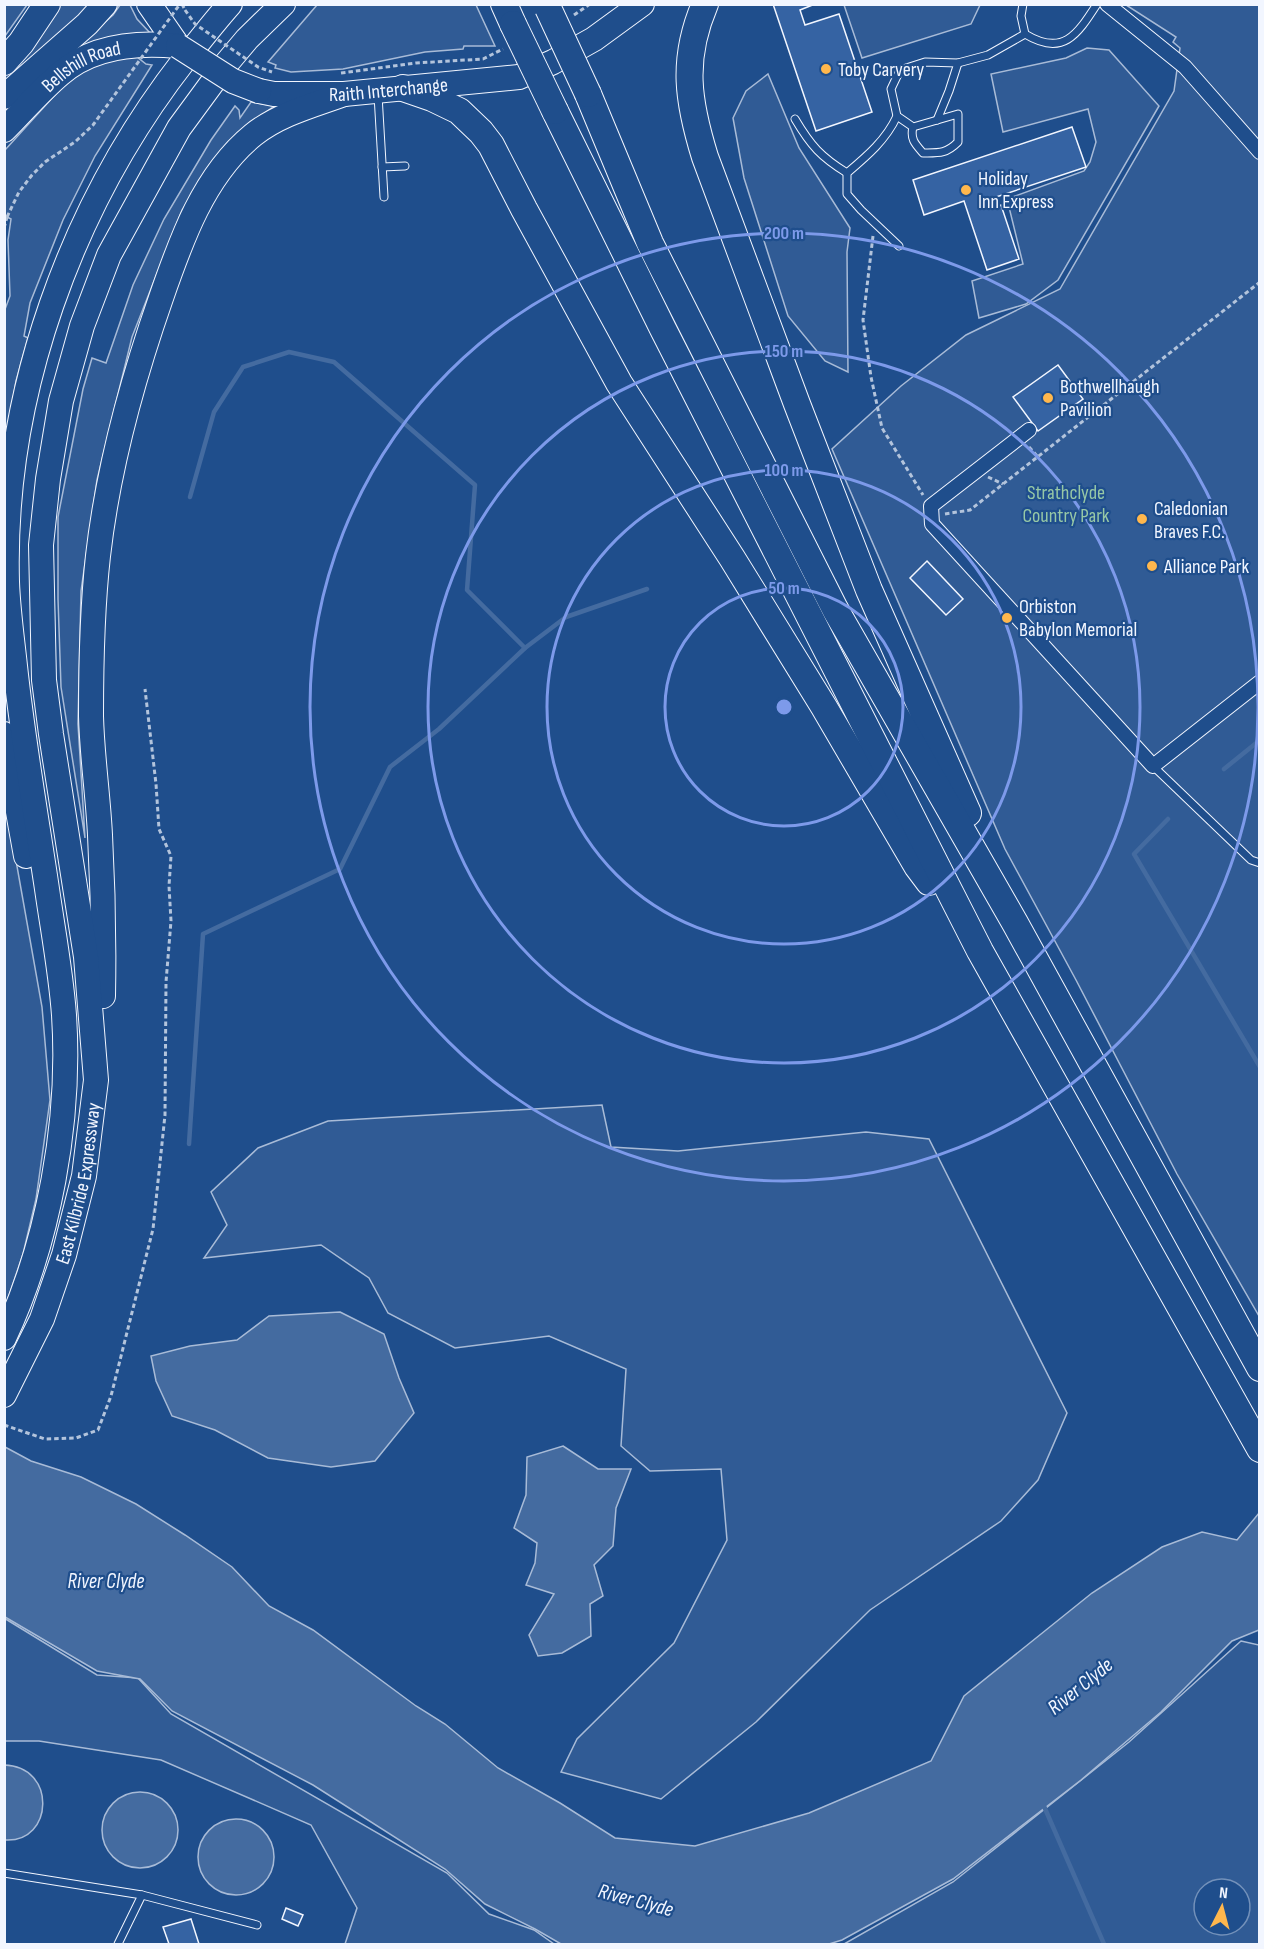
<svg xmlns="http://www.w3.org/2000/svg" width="1264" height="1949" font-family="'Sofia Sans Condensed',sans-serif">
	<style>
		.built { fill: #305b95; stroke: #a8bbd7; stroke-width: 1.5; fill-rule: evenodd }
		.water { fill: #446ba0; stroke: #a8bbd7; stroke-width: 1.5 }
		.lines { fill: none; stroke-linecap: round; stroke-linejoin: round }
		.stream { stroke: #446ba0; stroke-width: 4.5 }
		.building { fill: #3563a3; stroke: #f2f6ff; stroke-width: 1.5 }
		.service-casing { stroke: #f2f6ff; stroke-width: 9 }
		.minor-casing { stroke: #f2f6ff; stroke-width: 16 }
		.trunk-casing { stroke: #f2f6ff; stroke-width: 26 }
		.motorway-casing { stroke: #f2f6ff; stroke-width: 28 }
		.path { stroke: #b3c4dc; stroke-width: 3; stroke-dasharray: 4.5 3; stroke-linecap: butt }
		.service { stroke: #1f4e8c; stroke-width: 7 }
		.minor { stroke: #1f4e8c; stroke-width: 14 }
		.trunk { stroke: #1f4e8c; stroke-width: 24 }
		.motorway { stroke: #1f4e8c; stroke-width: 26 }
		.trunk-bridge-casing { stroke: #f2f6ff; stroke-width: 26; stroke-linecap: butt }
		.motorway-bridge-casing { stroke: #f2f6ff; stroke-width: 28; stroke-linecap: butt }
		.path-bridge { stroke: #b3c4dc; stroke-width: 3; stroke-dasharray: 4.5 3; stroke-linecap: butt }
		.trunk-bridge { stroke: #1f4e8c; stroke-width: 24 }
		.motorway-bridge { stroke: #1f4e8c; stroke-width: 26 }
		.ring { fill: none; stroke: #7d9aea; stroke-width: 3 }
		.poi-dot { fill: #ffb74d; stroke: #1f4e8c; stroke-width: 2 }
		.labels { text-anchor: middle; stroke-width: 4.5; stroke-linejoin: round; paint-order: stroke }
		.poi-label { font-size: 20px; fill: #f2f6ff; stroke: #1f4e8c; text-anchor: start }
		.street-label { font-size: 20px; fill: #f2f6ff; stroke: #1f4e8c }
		.park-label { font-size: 20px; fill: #97c8a6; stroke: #1f4e8c }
		.water-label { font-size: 21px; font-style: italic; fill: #f2f6ff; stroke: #1f4e8c }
		.centre { fill: #7d9aea; stroke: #1f4e8c; stroke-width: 3 }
		.ring-label { font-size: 18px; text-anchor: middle; font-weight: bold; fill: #7d9aea; stroke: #1f4e8c; stroke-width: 4.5; stroke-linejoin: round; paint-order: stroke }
	</style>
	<rect width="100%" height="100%" fill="#1f4e8c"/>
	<g class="built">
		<polygon points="5,4 27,5 5,36 4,5"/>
		<polygon points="55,5 91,5 5,85 5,70"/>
		<polygon points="120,5 130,5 137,19 151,34 113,38 5,117 5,110 7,108 113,15"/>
		<polygon points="317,5 476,5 495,46 464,46 463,49 425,52 343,69 291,72 275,68 276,65 268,62"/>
		<polygon points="844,5 844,4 980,5 971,24 862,58"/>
		<polygon points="1126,5 1259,5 1259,1316 1177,1174 1076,980 1005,849 832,449 901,386 966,335 1060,289 1174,91 1180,48 1173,42 1176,37"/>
		<polygon points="1087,48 1109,50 1159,106 1058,280 1026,304 979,318 972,281 1023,264 1007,199 1084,171 1090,162 1096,142 1088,109 1003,132 991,74 1066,58"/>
		<polygon points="116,56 137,57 146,64 152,65 95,156 63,220 30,303 24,336 28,338 16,381 5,446 4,312 10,296 8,240 11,219 5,216 5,150 63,86 85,68"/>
		<polygon points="768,74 799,148 850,228 847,252 848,372 825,361 788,316 744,178 733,118 746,91"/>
		<polygon points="251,102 274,106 248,126 216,157 182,210 132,337 97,480 81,591 78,724 85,838 61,687 58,599 58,517 83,389 92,358 106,363 133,285 164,219 211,140 235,106 239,110 240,118"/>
		<polygon points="4,793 42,1007 50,1100 36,1199 23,1254 5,1307"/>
		<polygon points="602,1105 611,1147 678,1151 866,1132 929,1139 1067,1413 1038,1480 1001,1521 870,1610 756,1722 661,1799 561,1772 577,1739 674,1643 727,1540 721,1469 650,1471 621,1446 626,1369 549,1336 455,1348 388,1313 369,1278 321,1245 204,1258 227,1225 211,1192 258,1148 328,1121"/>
		<polygon points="4,1618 97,1675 138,1678 171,1714 447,1873 489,1914 534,1930 554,1944 345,1944 357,1908 311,1825 161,1760 39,1741 5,1741"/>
		<path d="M1241 1641 1259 1645V1944H844L953 1882 1129 1742ZM1204 1889H1240V1925H1204Z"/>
	</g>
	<g class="water">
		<polygon points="340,1312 384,1334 399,1378 414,1413 375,1461 331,1467 268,1458 215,1430 172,1416 156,1381 151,1356 190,1346 237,1340 269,1316"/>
		<polygon points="563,1446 598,1469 631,1469 616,1508 613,1546 594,1565 603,1596 590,1604 591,1636 562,1653 538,1656 529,1635 554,1594 526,1585 535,1563 537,1543 514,1528 526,1495 527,1457"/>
		<polygon points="5,1447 31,1461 81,1477 136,1504 185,1535 232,1567 269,1606 313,1630 416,1706 445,1724 498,1768 560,1803 615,1838 695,1846 809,1813 931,1761 964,1696 1092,1593 1162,1547 1202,1532 1237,1540 1259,1513 1259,1630 1232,1641 1161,1712 1081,1780 953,1879 842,1940 829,1944 561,1944 535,1929 485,1904 445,1869 313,1785 172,1711 140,1679 97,1671 5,1617"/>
		<path d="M4 1765C57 1766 54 1843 5 1840Z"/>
		<circle cx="140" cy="1830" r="38"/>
		<circle cx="236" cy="1857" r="38"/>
	</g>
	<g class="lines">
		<g class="stream">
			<polyline points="190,497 214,412 243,367 289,352 334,362 475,485 467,590 525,648"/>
			<polyline points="1224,769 1260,740"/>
			<polyline points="1168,819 1134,854 1260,1067"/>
			<polyline points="189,1144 203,934 340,869 390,767 439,729 525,648 566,617 647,589"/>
			<polyline points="1043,1804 1104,1944"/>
		</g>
	</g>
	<g class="building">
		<polygon points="773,4 815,4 800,10 805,25 839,14 872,112 816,131"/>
		<polygon points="1072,127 1086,167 987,200 990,209 1001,205 1019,259 987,270 964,201 924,215 913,180"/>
		<polygon points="1058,365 1083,399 1038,431 1013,397"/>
		<polygon points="927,561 963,599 946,615 910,578"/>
		<polygon points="286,1908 303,1915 298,1926 282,1919"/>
		<polygon points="191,1919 199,1944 169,1944 163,1927"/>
	</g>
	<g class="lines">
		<g class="service-casing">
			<g id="service">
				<path d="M1023 4 1021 16 1025 34C1063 57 1077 35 1097 4"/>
				<polyline points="378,95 384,197"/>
				<path d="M897 116C886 140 867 156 847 173V194L861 210 899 246"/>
				<path d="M795 119C811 146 821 157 847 173"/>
				<polyline points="937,120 949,91 958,63"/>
				<path d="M913 127C910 139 915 144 923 153 939 153 946 154 958 142V114L913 127 897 116 891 89 900 70 925 62 958 63 988 55 1025 34"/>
				<polyline points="382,167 405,166"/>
				<polyline points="1153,766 1251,860 1260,863"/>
				<polyline points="4,1873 142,1895 257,1925"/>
				<polyline points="118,1944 142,1895"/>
			</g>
		</g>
		<g class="minor-casing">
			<g id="minor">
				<polyline points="1107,4 1185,67 1260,152"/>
				<polyline points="1029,430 931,506 932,524 1153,766 1260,682"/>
			</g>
		</g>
		<g class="trunk-casing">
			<g id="trunk">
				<polyline points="149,4 178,46"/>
				<path id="s1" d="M259 91 274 94H344L519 77 553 62 594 39 642 4"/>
				<polyline points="4,97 87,24 105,4"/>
				<path id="s2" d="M4 130C23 111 40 91 60 74 92 46 138 42 178 46"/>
				<polyline points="4,734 26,856"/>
				<path d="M103 996C104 942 103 889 100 835 98 795 92 756 91 716 91 662 92 609 98 556 108 468 132 381 161 298 181 240 204 175 253 135 279 114 314 105 344 94"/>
				<path d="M4 1338C49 1242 71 1120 64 1015 61 973 53 931 47 889 36 815 23 741 15 666 12 638 8 610 7 582 2 395 71 205 185 59 200 40 214 22 230 4"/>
				<path id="s3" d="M4 1395 42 1319 64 1255 84 1176 96 1080 86 957 51 734 44 680 41 545 48 479 61 401 82 326 109 255 179 128 226 64 247 39 283 4"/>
			</g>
		</g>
		<g class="motorway-casing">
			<g id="motorway">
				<polyline points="504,4 513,24"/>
				<path d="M705 4C681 60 688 102 705 157L797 404 869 590 968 813"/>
				<polyline points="4,62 21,43 47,4"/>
				<polyline points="403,88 432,98 459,111 481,132 491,145 524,209 619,383 732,558 824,707 917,866 929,882"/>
				<polyline points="588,94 650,243 835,609 1015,923 1260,1368"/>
				<polyline points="555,111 663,329 980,951 1260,1449"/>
			</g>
		</g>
		<g class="path">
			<polyline points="182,4 185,10"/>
			<polyline points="574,15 590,4"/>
			<polyline points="341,73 416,63 483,59 503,49"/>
			<polyline points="4,228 7,217"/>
			<polyline points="873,236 863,320 871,377 882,428 923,495"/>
			<polyline points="1029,447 1038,457"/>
			<polyline points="988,477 1003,484"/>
			<polyline points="945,514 970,510 1260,282"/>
			<polyline points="4,1425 45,1439 76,1438 98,1430 111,1396 153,1229 165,1115 166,982 171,921 169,886 171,856 159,829 156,784 145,689"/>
		</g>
		<use href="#service" class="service"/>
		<use href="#minor" class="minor"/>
		<use href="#trunk" class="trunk"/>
		<use href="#motorway" class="motorway"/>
		<g class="trunk-bridge-casing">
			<polyline id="trunk-bridge" points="178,46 233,81 259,91"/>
		</g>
		<g class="motorway-bridge-casing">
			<g id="motorway-bridge">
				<polyline points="548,8 588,94"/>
				<polyline points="513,24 555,111"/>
			</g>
		</g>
		<g class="path-bridge">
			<polyline points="185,10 195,24 258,67 272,72"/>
			<polyline points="7,217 19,192 32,175 45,162 75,142 93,125 180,4"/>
		</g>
		<use href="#trunk-bridge" class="trunk-bridge"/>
		<use href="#motorway-bridge" class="motorway-bridge"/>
	</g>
	<g class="ring">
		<circle cx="784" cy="707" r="119"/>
		<circle cx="784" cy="707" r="237"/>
		<circle cx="784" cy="707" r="356"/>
		<circle cx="784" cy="707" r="474"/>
	</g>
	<g class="poi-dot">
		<circle cx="826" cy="69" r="6"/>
		<circle cx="966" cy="190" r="6"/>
		<circle cx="1048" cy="398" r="6"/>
		<circle cx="1142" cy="519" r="6"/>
		<circle cx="1152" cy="566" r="6"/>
		<circle cx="1007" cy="618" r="6"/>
	</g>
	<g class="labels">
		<g class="poi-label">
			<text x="838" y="76">Toby Carvery</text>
			<text x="978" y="185">Holiday<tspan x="978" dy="23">Inn Express</tspan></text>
			<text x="1060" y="393">Bothwellhaugh<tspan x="1060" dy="23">Pavilion</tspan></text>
			<text x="1154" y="515">Caledonian<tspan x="1154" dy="23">Braves F.C.</tspan></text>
			<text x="1164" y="573">Alliance Park</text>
			<text x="1019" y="613">Orbiston<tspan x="1019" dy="23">Babylon Memorial</tspan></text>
		</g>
		<g class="street-label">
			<text dy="7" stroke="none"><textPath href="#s2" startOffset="102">Bellshill Road</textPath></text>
			<text dy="7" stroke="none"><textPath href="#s1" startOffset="130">Raith Interchange</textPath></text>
			<text dy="7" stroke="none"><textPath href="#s3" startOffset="226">East Kilbride Expressway</textPath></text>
		</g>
		<g class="park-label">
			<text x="1066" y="499">Strathclyde<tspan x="1066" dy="23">Country Park</tspan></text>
		</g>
		<g class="water-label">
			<text x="106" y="1588">River Clyde</text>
			<text transform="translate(1080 1686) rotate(-39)" y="7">River Clyde</text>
			<text transform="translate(636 1900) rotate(15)" y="7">River Clyde</text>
		</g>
	</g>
	<circle cx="784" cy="707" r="9" class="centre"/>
	<g class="ring-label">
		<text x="784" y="239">200 m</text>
		<text x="784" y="357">150 m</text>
		<text x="784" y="476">100 m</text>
		<text x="784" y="594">50 m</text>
	</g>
	<rect width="1264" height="1949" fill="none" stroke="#f2f6ff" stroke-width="12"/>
	<g transform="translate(1222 1907) rotate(6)"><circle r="28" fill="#1f4e8c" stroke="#7391ba" stroke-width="1.5"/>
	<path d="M0-4.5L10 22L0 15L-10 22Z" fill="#ffb74d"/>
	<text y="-9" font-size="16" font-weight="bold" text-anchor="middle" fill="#f2f6ff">N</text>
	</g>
</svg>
